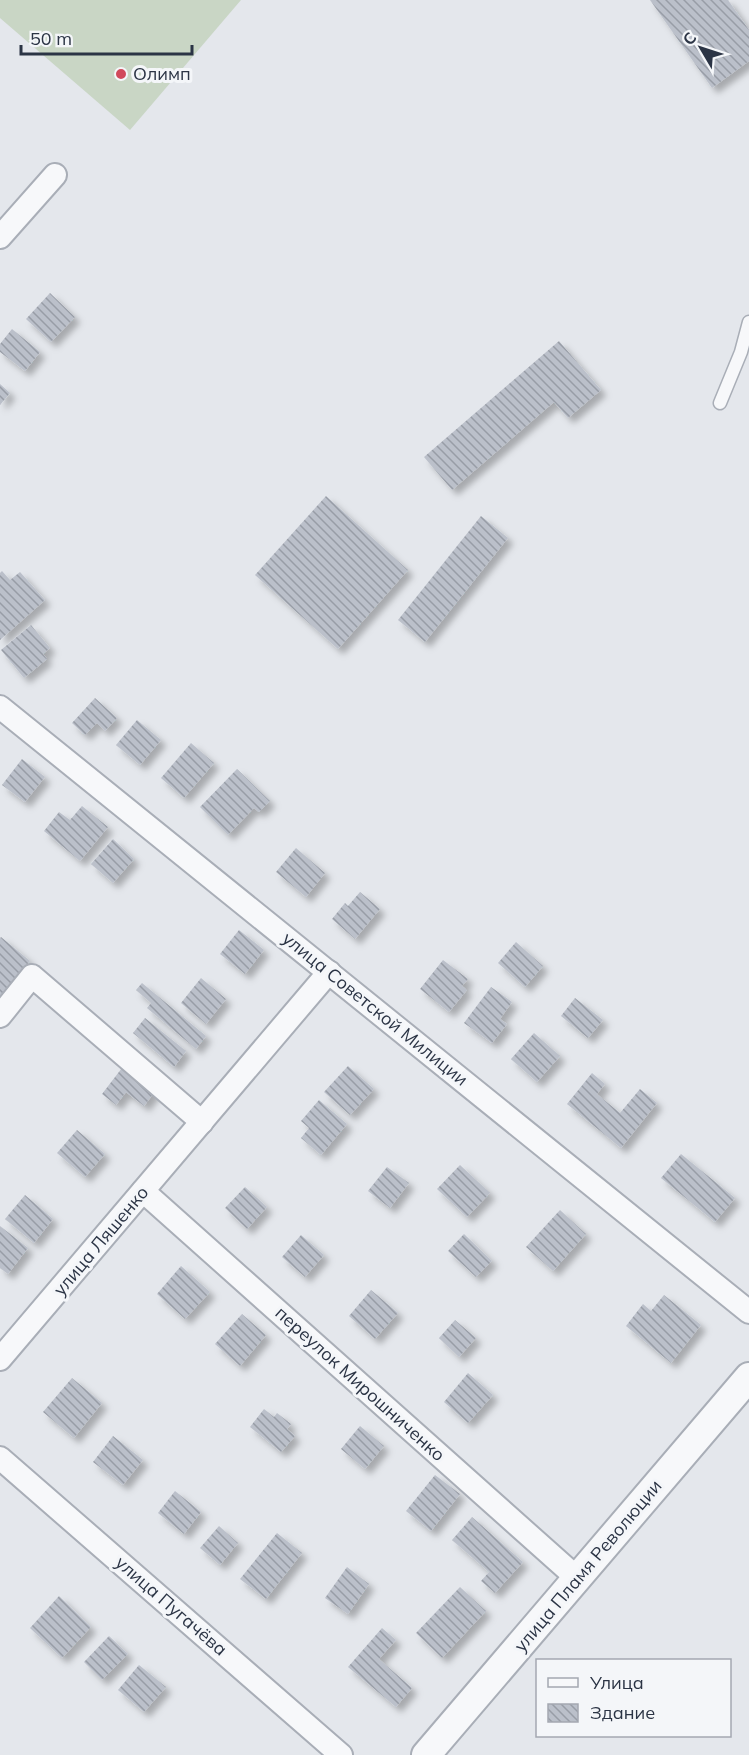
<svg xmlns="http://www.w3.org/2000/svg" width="749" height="1755" font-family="Mulish,sans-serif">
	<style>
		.grass { fill: #c9d6c5 }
		.building { fill: url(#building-back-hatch); filter: url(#shadow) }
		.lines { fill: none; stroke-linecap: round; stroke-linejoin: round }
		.service-casing { stroke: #a9aeb7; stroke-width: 15 }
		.minor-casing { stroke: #a9aeb7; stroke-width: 26 }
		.tertiary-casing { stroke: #a9aeb7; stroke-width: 32 }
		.service { stroke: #f7f8fa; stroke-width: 12 }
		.minor { stroke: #f7f8fa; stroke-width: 22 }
		.tertiary { stroke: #f7f8fa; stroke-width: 28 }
		.poi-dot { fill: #d1495b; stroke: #f4f6f9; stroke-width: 2 }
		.labels { text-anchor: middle; stroke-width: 6; stroke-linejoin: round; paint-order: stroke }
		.poi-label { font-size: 18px; fill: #2b3445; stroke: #f4f6f9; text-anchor: start }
		.street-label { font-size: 18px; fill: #2b3445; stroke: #f4f6f9 }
	</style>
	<defs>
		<pattern id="building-back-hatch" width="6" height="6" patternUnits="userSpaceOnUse" patternTransform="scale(1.5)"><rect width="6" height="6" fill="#bbc0ca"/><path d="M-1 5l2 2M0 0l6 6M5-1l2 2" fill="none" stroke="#989da6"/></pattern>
		<filter id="shadow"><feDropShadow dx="5.5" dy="5.5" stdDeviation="3" flood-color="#0004"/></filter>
	</defs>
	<rect width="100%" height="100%" fill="#e4e7ec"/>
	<polygon class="grass" points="0,0 241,0 130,130 0,18"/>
	<g class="building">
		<polygon points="650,0 728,0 749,30 749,61 712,88"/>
		<polygon points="50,293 75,317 51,342 26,319"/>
		<polygon points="12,329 40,352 25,371 0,352 0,344"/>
		<polygon points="559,341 601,390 568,418 554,402 452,490 424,457"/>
		<polygon points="0,384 10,393 0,405"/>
		<polygon points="326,496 408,570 338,649 255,575"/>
		<polygon points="481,516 508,538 425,642 398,620"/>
		<polygon points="2,571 10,580 20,572 45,600 0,640 0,573"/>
		<polygon points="31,625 50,648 43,654 47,659 24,678 1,650"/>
		<polygon points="95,698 117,718 105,731 97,723 85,735 72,723"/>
		<polygon points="137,720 161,740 140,765 116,745"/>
		<polygon points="191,743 214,763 184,798 161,778"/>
		<polygon points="22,759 45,777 25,802 2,785"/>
		<polygon points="237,769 270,801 259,812 254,808 228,835 200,807"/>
		<polygon points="82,806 108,827 80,861 44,831 59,812 70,820"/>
		<polygon points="113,839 134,859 113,883 91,864"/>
		<polygon points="296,848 325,873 306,897 276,872"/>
		<polygon points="360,892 380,909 355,939 332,919 345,903 348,906"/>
		<polygon points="239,930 264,950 245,974 220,954"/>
		<polygon points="1,937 30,961 0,996 0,938"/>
		<polygon points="516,942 543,966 525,987 498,963"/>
		<polygon points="443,960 468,979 462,986 467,990 449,1012 420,989"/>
		<polygon points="201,978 226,999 206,1024 181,1003"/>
		<polygon points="142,983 206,1036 196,1049 147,1008 151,1003 136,990"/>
		<polygon points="491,987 512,1002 500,1019 507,1024 492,1043 464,1023"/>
		<polygon points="575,998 603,1020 588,1038 561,1016"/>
		<polygon points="145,1018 186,1051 174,1067 133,1033"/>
		<polygon points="534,1033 560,1056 537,1082 511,1059"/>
		<polygon points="125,1064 157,1089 144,1106 126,1092 116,1105 102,1094"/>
		<polygon points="348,1066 374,1089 350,1115 324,1092"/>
		<polygon points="592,1073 605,1084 597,1094 620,1113 640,1089 657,1103 621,1148 567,1104"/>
		<polygon points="319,1100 347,1124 321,1155 301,1138 309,1128 301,1121"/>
		<polygon points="77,1130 105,1154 85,1177 57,1153"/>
		<polygon points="681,1154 735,1198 715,1222 661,1178"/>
		<polygon points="460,1165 490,1193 467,1217 437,1189"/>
		<polygon points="387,1167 409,1183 390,1208 368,1191"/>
		<polygon points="245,1187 267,1207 247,1229 225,1208"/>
		<polygon points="25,1195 53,1219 34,1243 5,1219"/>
		<polygon points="560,1210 586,1234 553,1271 526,1247"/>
		<polygon points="0,1226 28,1248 8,1274 0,1268"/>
		<polygon points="464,1234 492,1261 476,1277 448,1251"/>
		<polygon points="301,1235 324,1255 305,1277 282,1257"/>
		<polygon points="181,1266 210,1292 185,1319 157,1294"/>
		<polygon points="371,1290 398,1313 375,1339 349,1316"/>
		<polygon points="664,1295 701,1325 671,1363 626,1326 643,1304 651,1311"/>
		<polygon points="242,1314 266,1335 240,1366 215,1344"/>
		<polygon points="455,1320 476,1338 459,1357 439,1338"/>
		<polygon points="468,1373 493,1395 468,1423 444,1402"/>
		<polygon points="72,1378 102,1403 74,1438 43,1412"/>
		<polygon points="264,1409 274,1417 277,1413 291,1424 287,1429 295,1436 281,1452 250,1427"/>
		<polygon points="360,1426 384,1446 365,1469 341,1449"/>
		<polygon points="113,1436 143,1460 123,1485 93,1462"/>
		<polygon points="435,1475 460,1494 431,1531 406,1511"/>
		<polygon points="175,1491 201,1512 184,1534 158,1513"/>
		<polygon points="472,1517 523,1562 495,1593 481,1581 489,1572 452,1540"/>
		<polygon points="219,1526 238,1543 220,1565 200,1548"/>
		<polygon points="277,1533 302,1553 266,1599 240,1579"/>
		<polygon points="347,1567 369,1584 348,1614 325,1598"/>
		<polygon points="460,1587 486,1611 442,1658 416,1633"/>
		<polygon points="59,1596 91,1627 62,1658 30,1628"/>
		<polygon points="382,1628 396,1640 379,1659 412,1688 396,1707 348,1667"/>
		<polygon points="109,1636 128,1654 102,1680 84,1662"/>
		<polygon points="139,1665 166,1687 144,1712 118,1690"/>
	</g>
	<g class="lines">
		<g class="service-casing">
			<polyline id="service" points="720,403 741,352 749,322"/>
		</g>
		<g class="minor-casing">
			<g id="minor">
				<polyline points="0,237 55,175"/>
				<polyline points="0,707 749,1312"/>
				<polyline points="0,1016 32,976 202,1122"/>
				<polyline points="143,1191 577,1578"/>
				<polyline points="0,1359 329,972"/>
				<polyline points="0,1458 341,1755"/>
			</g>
		</g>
		<g class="tertiary-casing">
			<polyline id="tertiary" points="426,1755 749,1377"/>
		</g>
		<use href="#service" class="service"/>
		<use href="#minor" class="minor"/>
		<use href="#tertiary" class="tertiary"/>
	</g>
	<circle class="poi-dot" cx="121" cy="74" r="6"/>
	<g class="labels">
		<g class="poi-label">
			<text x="133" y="80">Олимп</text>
		</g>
		<g class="street-label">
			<text transform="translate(375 1009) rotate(39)" y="6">улица Советской Милиции</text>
			<text transform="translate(101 1241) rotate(-50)" y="6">улица Ляшенко</text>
			<text transform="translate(360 1384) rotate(42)" y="6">переулок Мирошниченко</text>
			<text transform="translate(588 1566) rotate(-50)" y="6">улица Пламя Революции</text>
			<text transform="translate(171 1606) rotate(41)" y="6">улица Пугачёва</text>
		</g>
	</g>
	<rect x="536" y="1659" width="195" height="78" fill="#f4f6f9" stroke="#a4a8b1" stroke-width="1.5"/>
	<rect x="548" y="1678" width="30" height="9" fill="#f7f8fa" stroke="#a4a8b1" stroke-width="1.5"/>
	<text x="590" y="1689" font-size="18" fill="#2b3445">Улица</text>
	<rect x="548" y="1704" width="30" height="18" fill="url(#building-back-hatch)" stroke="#a4a8b1" stroke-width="1.5"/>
	<text x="590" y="1719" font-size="18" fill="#2b3445">Здание</text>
	<g transform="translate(701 48) rotate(309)" stroke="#f4f6f9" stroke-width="4.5" paint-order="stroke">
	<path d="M0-4.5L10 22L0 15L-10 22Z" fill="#2b3445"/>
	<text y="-9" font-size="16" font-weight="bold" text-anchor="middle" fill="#2b3445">С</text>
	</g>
	<path d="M21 45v9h171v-9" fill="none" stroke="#2b3445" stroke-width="3"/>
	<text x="30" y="45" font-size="18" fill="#2b3445" stroke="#f4f6f9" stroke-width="4.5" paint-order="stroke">50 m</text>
</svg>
